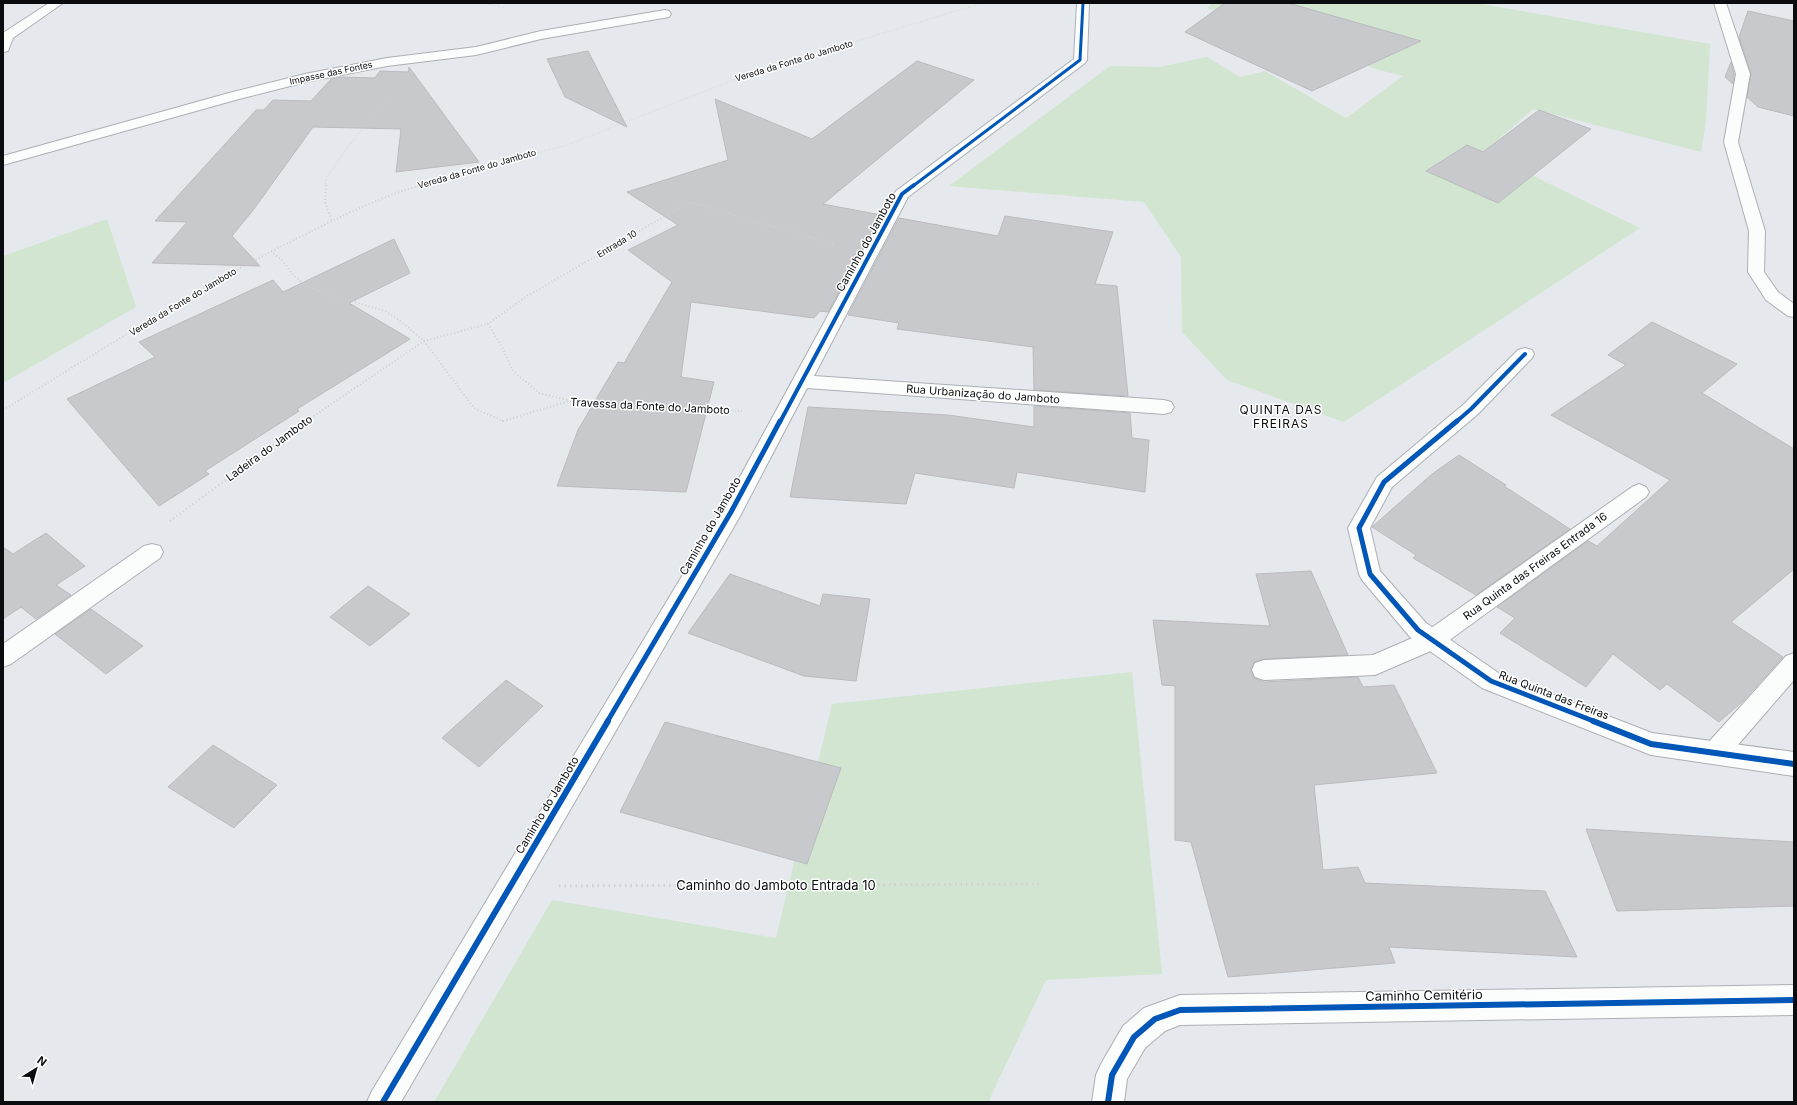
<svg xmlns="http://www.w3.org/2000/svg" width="1797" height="1105" font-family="Inter,sans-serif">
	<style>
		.green { fill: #d2e5d0 }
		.building { fill: #c8c9cc; stroke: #bbbbbf }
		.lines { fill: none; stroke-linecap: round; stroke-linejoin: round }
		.lane-casing { stroke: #acafb3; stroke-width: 2 }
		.street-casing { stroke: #acafb3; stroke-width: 2 }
		.path-far3 { stroke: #ced0d1; stroke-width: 1.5; stroke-dasharray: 0.5 2; stroke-linecap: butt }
		.path-far2 { stroke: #ced0d1; stroke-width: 2; stroke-dasharray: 1 2.5; stroke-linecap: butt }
		.path-far1 { stroke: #ced0d1; stroke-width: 2.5; stroke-dasharray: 1 3; stroke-linecap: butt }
		.path { stroke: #ced0d1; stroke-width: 3; stroke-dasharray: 1.5 4; stroke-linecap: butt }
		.lane { fill: #fbfcfc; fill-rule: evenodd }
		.street { fill: #fbfcfc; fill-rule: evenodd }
		.cycleway-far3-casing { stroke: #fff; stroke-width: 4.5 }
		.cycleway-far2-casing { stroke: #fff; stroke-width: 6 }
		.cycleway-far1-casing { stroke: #fff; stroke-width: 8 }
		.cycleway-casing { stroke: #fff; stroke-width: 9 }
		.cycleway-far3 { stroke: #0057b8; stroke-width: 3 }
		.cycleway-far2 { stroke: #0057b8; stroke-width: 4 }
		.cycleway-far1 { stroke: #0057b8; stroke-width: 5 }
		.cycleway { stroke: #0057b8; stroke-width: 6 }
		.labels { text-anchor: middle; stroke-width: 3; stroke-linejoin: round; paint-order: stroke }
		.far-street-label { font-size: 9px; fill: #0a0c0f; stroke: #fff }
		.street-label { font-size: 11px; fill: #0a0c0f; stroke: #fff }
		.neighbourhood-label { font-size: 12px; letter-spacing: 1px; fill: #0a0c0f; stroke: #fff }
		.near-street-label { font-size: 13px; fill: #0a0c0f; stroke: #fff }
	</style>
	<rect width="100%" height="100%" fill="#e5e9ee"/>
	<g class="green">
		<polygon points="1212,3 1476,3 1710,44 1706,121 1701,152 1533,109 1484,152 1640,228 1344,422 1227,380 1182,332 1181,257 1144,202 949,186 1110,66 1159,67 1207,57 1240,77 1265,71 1346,118 1403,76 1379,70 1207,8"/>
		<polygon points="107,219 136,307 3,383 3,256"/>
		<polygon points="1132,672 1162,974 1046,980 990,1098 991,1102 434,1102 552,900 776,938 832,704"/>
	</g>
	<g class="building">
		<polygon points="1225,3 1288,3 1421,41 1312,91 1185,32"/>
		<polygon points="1748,11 1794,21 1794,116 1758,107 1747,97 1751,74 1739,37"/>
		<polygon points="588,51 627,127 565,97 547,59"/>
		<polygon points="917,61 974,80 823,204 881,215 828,312 820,311 814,318 691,302 681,377 714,382 686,492 557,486 578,430 618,362 624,363 672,282 628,250 678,225 627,192 728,160 715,99 812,139"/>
		<polygon points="1731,62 1734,74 1733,84 1725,77"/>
		<polygon points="409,67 479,162 396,172 401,129 313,127 254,209 232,236 260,266 152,263 187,222 155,221 256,110 264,110 273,100 311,101 331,79 341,77 375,78 380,71 408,72"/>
		<polygon points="1539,110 1591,129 1498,203 1426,171 1467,145 1483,152"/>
		<polygon points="1005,216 1113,232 1095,284 1117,286 1128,396 1034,390 1033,347 897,329 899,323 848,315 899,218 998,236"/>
		<polygon points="394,239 410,273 349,303 410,339 297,409 299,411 205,471 209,474 159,506 67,399 155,357 139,342 273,280 283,292"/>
		<polygon points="1652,322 1737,364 1702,393 1794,449 1794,569 1731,622 1783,657 1742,702 1719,722 1667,684 1660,690 1613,654 1586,687 1500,633 1515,618 1497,607 1588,541 1597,546 1670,480 1551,415 1626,365 1608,355"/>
		<polygon points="1034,406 1130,413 1132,438 1149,440 1145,492 1017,472 1014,488 915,473 906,504 790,497 808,407 948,415 1034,427"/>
		<polygon points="1459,455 1506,485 1504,486 1570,529 1476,595 1413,558 1416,555 1372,527 1432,474"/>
		<polygon points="46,533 85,566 56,585 71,595 36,619 21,607 3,619 3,547 13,554"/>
		<polygon points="1311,571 1348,655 1264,659 1254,662 1251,669 1254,678 1264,682 1358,677 1363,687 1394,685 1437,773 1314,785 1323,870 1358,867 1365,883 1545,891 1577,957 1389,947 1395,963 1228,977 1191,842 1175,840 1175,686 1162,685 1153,620 1270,626 1256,574"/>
		<polygon points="730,574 820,606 823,594 870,599 856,681 804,676 688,633"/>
		<polygon points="368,586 410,614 370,646 330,617"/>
		<polygon points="91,609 143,646 106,674 55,634"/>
		<polygon points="506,680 543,706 479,767 442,738"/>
		<polygon points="665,722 841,768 807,864 620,812"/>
		<polygon points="213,745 277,785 234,828 168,787"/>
		<polygon points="1586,829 1794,842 1794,906 1617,911"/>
	</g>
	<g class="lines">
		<g class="lane-casing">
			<g id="lane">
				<polygon points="1639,484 1646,487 1649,492 1646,497 1440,647 1375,675 1264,680 1255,677 1252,670 1255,663 1264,660 1373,655 1424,633 1632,487"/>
				<polygon points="1794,653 1794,680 1724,761 1715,764 1706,761 1702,753 1706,745 1786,656"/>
			</g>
		</g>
		<g class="street-casing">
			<g id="street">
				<polygon points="49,3 63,3 13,38 8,51 3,52 3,33"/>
				<polygon points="1077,3 1089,3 1087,60 1085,63 908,197 814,376 1164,400 1171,402 1174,407 1171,412 1164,414 807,388 739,518 401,1102 367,1102 372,1091 723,508 894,194 896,191 1074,59"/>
				<polygon points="1714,3 1726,3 1750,74 1738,142 1765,231 1764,272 1778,292 1794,304 1794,317 1788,316 1766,300 1748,272 1749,231 1724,142 1736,74"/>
				<polygon points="665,10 669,11 671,14 669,17 541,39 476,55 387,66 306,82 239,99 3,165 3,156 229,93 305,74 387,58 476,47 541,31"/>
				<polygon points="1525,348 1532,350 1534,354 1532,358 1478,414 1392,487 1370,528 1380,571 1426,623 1500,674 1652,733 1794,752 1794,776 1651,755 1482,688 1410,637 1362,580 1359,574 1348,528 1377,477 1464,404 1518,350"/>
				<polygon points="152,544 160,546 163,552 160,558 11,664 3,667 3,644 144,546"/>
				<polygon points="1794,985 1794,1015 1180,1025 1165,1031 1145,1048 1127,1079 1124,1102 1092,1102 1096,1075 1101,1064 1123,1026 1144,1008 1180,995"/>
			</g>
		</g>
		<g class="path-far3">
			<polyline points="481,3 507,8"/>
			<polyline points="326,186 326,178 351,143 390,96"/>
			<polyline points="417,186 469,170 567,145 754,72 983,3"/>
		</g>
		<g class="path-far2">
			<polyline points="326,185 325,202 332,221"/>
			<polyline points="271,251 283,261 293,275 305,285 327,294 385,311 399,320 424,341 474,408 503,421 569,401 742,411"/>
			<polyline points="567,400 539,393 513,371 502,347 488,324 524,298 689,202 834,244"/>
			<path d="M3 410C102 350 200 286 304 235 342 216 380 197 421 185"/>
			<polyline points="305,422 424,341 488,324"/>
		</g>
		<g class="path-far1">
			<polyline points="502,421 504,421"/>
			<polyline points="170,521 306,421"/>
		</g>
		<polyline class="path" points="559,886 1042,884"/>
		<use href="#lane" class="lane"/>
		<use href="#street" class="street"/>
		<g class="cycleway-far3-casing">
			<polyline id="cycleway-far3" points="913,186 1080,60 1083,3"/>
		</g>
		<g class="cycleway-far2-casing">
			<g id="cycleway-far2">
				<polyline points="780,422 902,194 914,185"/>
				<polyline points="1456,422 1471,409 1525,354"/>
			</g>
		</g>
		<g class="cycleway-far1-casing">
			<g id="cycleway-far1">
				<polyline points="1457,421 1384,482 1359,528 1370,574 1418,630 1491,681 1596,722"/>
				<polyline points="607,722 731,512 780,421"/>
			</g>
		</g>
		<g class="cycleway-casing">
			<g id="cycleway">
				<polyline points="1593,721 1651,744 1794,764"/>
				<polyline points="383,1102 608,721"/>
				<polyline points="1108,1102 1112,1075 1134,1037 1155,1019 1180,1010 1794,1000"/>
			</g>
		</g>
		<use href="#cycleway-far3" class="cycleway-far3"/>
		<use href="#cycleway-far2" class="cycleway-far2"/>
		<use href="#cycleway-far1" class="cycleway-far1"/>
		<use href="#cycleway" class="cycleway"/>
	</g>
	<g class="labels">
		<g class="far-street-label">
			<text transform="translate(794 61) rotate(-17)" y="3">Vereda da Fonte do Jamboto</text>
			<text transform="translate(331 73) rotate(-12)" y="3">Impasse das Fontes</text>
			<text transform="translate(477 169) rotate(-16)" y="3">Vereda da Fonte do Jamboto</text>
			<text transform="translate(617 244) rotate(-31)" y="3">Entrada 10</text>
			<text transform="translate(183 302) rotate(-31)" y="3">Vereda da Fonte do Jamboto</text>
		</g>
		<g class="street-label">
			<text transform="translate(866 242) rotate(-61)" y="4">Caminho do Jamboto</text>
			<text transform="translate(983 394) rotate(4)" y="4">Rua Urbanização do Jamboto</text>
			<text transform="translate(650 406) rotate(3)" y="4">Travessa da Fonte do Jamboto</text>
			<text transform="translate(269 448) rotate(-36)" y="4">Ladeira do Jamboto</text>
			<text transform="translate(710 526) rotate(-60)" y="4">Caminho do Jamboto</text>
			<text transform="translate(1535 566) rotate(-36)" y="4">Rua Quinta das Freiras Entrada 16</text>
			<text transform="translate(1554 695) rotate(21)" y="4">Rua Quinta das Freiras</text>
			<text transform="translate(547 805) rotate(-59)" y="4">Caminho do Jamboto</text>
		</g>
		<g class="neighbourhood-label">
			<text x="1281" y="414">QUINTA DAS<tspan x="1281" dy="14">FREIRAS</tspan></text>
		</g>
		<g class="near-street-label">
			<text x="776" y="890">Caminho do Jamboto Entrada 10</text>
			<text transform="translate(1424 995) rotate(-1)" y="5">Caminho Cemitério</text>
		</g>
	</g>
	<rect width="1797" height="1105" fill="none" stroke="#0a0c0f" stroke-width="8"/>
	<g transform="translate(36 1069) rotate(37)" stroke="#ffffff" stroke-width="3" paint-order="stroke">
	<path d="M0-3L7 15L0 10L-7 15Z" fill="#0a0c0f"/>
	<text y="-6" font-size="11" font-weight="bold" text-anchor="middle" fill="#0a0c0f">N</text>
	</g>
</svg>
